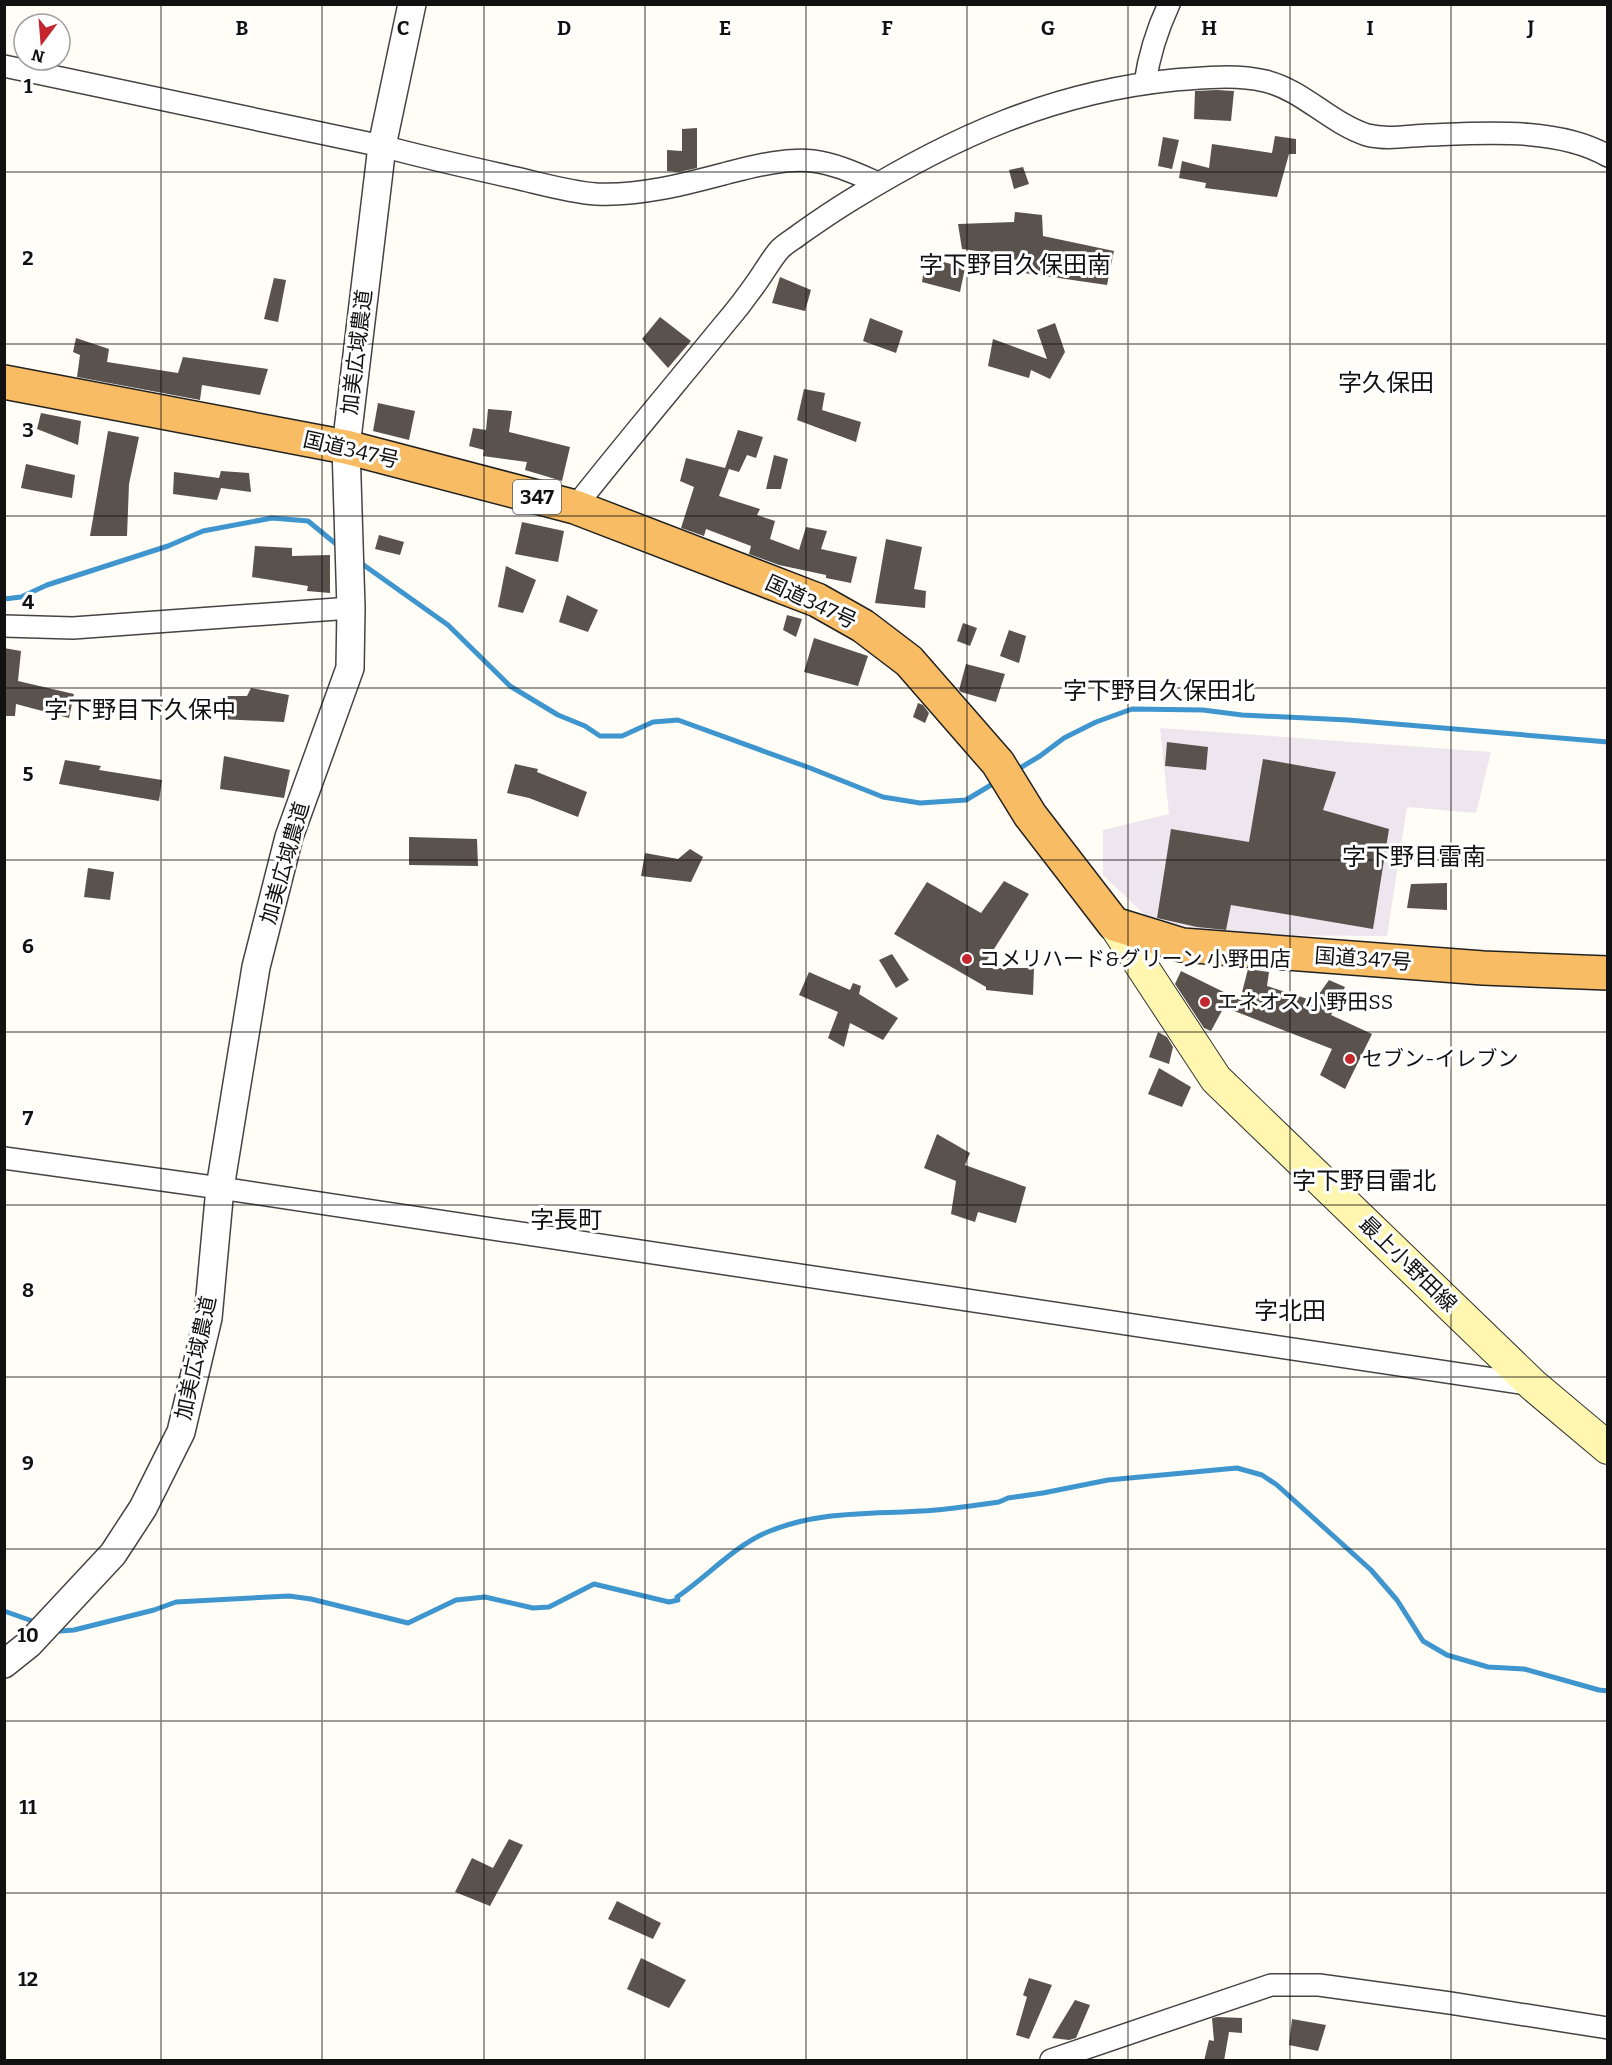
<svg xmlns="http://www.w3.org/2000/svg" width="1612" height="2065" font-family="Bitter,'Noto Sans JP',serif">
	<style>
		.industrial { fill: #eee6ef }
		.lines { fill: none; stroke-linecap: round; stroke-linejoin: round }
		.stream { stroke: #3f96cf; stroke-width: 5 }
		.building { fill: #5a524d }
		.minor-casing { stroke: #444; stroke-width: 24 }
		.tertiary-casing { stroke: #444; stroke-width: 30 }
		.secondary-casing { stroke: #333; stroke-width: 34 }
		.trunk-casing { stroke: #222; stroke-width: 36 }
		.minor { stroke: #fff; stroke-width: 21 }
		.tertiary { stroke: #fff; stroke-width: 27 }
		.secondary { stroke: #fff6b0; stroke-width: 32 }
		.trunk { stroke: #f7bc64; stroke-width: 33 }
		.grid { fill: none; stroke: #111; stroke-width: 1.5; stroke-opacity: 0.55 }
		.poi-dot { fill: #c4262e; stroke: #fff; stroke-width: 2 }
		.labels { text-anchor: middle; stroke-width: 6; stroke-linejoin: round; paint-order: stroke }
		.shield { fill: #fff; stroke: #585858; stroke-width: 1.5 }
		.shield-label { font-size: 20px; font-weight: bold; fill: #111 }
		.street-label { font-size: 21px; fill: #111; stroke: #fff }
		.poi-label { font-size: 21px; fill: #111; stroke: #fff; text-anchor: start }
		.quarter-label { font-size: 24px; fill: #111; stroke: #fff }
		.grid-label { font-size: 20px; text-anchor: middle; font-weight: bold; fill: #111; stroke: #fff; stroke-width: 6; stroke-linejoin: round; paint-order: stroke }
	</style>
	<rect width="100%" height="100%" fill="#fffdf5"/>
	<polygon class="industrial" points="1160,728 1491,752 1476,813 1407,807 1387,936 1235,935 1149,919 1103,875 1103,830 1169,814"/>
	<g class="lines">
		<g class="stream">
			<polyline points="358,561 448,625 510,686 558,715 585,726 600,736 622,736 653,722 678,720 810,768 883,797 920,803 966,800 996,782"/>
			<polyline points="4,599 21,597 47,585 168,546 203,531 272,518 308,521 341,548"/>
			<polyline points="1015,771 1040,756 1064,738 1096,722 1132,709 1203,710 1242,715 1348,720 1608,742"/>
			<polyline points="4,1611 38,1623"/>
			<path d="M53 1629 60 1631 74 1630 154 1610 176 1602 289 1596 311 1599 408 1623 456 1600 485 1597 533 1608 549 1607 594 1584 669 1602 678 1600 677 1597C707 1577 736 1544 770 1531 825 1509 878 1515 936 1510 957 1508 978 1505 999 1502L1008 1498 1043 1493 1108 1480 1237 1468 1262 1475 1277 1485 1371 1570 1397 1600 1423 1641 1447 1655 1488 1667 1524 1669 1599 1690 1608 1691"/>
		</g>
	</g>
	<g class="building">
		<polygon points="1217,90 1234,91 1231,121 1194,119 1195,91"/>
		<polygon points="697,128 697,168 679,172 667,171 667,150 682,151 682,129"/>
		<polygon points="1275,136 1296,139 1296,154 1289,154 1277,197 1205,188 1206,183 1179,178 1182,161 1209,168 1212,144 1272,153"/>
		<polygon points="1163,137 1179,140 1172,169 1158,166"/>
		<polygon points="1023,167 1029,184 1014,189 1009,170"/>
		<polygon points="1015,212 1042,215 1043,236 1114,251 1107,285 1024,273 1024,263 1000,254 962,249 958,224 1014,222"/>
		<polygon points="926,257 965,268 960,292 922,282"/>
		<polygon points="780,277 811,290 805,311 772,303"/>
		<polygon points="274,278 286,280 278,322 264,319"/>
		<polygon points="660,317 691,341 668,368 642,339"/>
		<polygon points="870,318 903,331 896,353 863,341"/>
		<polygon points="1055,323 1065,352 1050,379 1031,370 1029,378 988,366 993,339 1047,359 1037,330"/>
		<polygon points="76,338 109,349 107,362 178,373 183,357 268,369 260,395 202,385 200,400 77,377 80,355 73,352"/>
		<polygon points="804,389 825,393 822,410 861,422 856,442 797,420"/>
		<polygon points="378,403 415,411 409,440 373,431"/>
		<polygon points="488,409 512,411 509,432 570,447 562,481 525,470 527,462 483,456 484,450 469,446 473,428 486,430"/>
		<polygon points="41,413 81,421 78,445 37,429"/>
		<polygon points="738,430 763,437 756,458 747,455 739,472 729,469 719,496 760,509 757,515 775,521 770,539 799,550 806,527 827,531 821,549 857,557 851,583 826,578 826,575 779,565 749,554 751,546 706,529 704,536 681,528 694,487 680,481 686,458 725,468"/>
		<polygon points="108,431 139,437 129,484 127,536 90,536"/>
		<polygon points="774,455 788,459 781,489 766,489"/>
		<polygon points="26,464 75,475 72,498 21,488"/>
		<polygon points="221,471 249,473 251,492 221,488 217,500 173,494 174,472 219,478"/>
		<polygon points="522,522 564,531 558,562 515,554"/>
		<polygon points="379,535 404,542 400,555 375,549"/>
		<polygon points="886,539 922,547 914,589 926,591 925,608 875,603"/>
		<polygon points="255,546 292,548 292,556 330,555 330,593 307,591 308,586 252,577"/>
		<polygon points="506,566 536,580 523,613 498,607"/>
		<polygon points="567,595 598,610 588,632 559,622"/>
		<polygon points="787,615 802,619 796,637 783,630"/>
		<polygon points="963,623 977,628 970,646 957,641"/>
		<polygon points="1009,630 1026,636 1019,663 1000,656"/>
		<polygon points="814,638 868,656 858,686 804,672"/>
		<polygon points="4,648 21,651 18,681 74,694 69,718 16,704 15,716 4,716"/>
		<polygon points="966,664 1005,674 996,702 961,692 959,690"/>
		<polygon points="251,688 289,695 284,722 220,719 224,696 247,696"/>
		<polygon points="918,703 923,705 929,713 925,723 913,717"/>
		<polygon points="1167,742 1208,747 1206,770 1165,766"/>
		<polygon points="224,756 290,770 284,798 220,789"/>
		<polygon points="1263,759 1336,772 1323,810 1389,829 1373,929 1231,905 1226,930 1197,927 1157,918 1171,829 1249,842"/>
		<polygon points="65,760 101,766 99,770 162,780 159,801 59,784"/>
		<polygon points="515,764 538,769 537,772 587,792 578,817 529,798 507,793"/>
		<polygon points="409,837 477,839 478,866 409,865"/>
		<polygon points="690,849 703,857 691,882 641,876 645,853 678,859"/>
		<polygon points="88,868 114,872 110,900 84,897"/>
		<polygon points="1004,881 1029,894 982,968 1034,968 1033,995 986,990 986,987 894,934 927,882 981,913"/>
		<polygon points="1447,883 1447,910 1407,908 1411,884"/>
		<polygon points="892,954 909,980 896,988 879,960"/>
		<polygon points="1248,969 1269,972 1267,986 1314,1001 1329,980 1345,987 1331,1015 1372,1034 1345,1089 1320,1075 1332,1049 1224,1007 1211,1031 1204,1028 1175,984 1181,971 1240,1000"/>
		<polygon points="809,972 850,990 853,983 861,986 859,994 898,1018 883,1040 850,1023 844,1047 828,1038 838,1012 799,995"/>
		<polygon points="1158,1032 1167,1037 1173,1047 1169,1064 1149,1057"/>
		<polygon points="1159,1068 1191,1087 1182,1107 1148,1094"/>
		<polygon points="937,1134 970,1153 965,1165 1026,1187 1016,1223 978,1212 975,1222 951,1214 956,1181 924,1168"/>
		<polygon points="509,1839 523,1845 490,1906 455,1892 472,1858 493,1868"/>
		<polygon points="617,1901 661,1923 653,1939 608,1919"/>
		<polygon points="641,1958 686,1980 669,2008 627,1989"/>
		<polygon points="1029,1978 1052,1985 1029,2039 1016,2035 1027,1997 1023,1995"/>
		<polygon points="1075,2000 1090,2005 1076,2038 1069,2040 1052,2038"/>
		<polygon points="1218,2017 1242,2018 1242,2033 1229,2032 1224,2061 1204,2061 1209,2040 1214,2041 1212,2018"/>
		<polygon points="1292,2019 1326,2025 1318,2051 1289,2045"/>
	</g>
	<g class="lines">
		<g class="minor-casing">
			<g id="minor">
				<path d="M4 66 382 146C426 158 471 168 516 178 542 184 569 192 596 194 641 196 685 184 727 173 755 166 784 158 813 161 836 164 857 174 878 183"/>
				<path d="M1145 83C1149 55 1157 30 1169 4"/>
				<path d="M575 507C623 446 673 387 722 327 735 312 748 295 759 279 766 269 772 258 780 249 786 243 794 239 800 234 817 222 833 211 851 200 953 137 1053 92 1174 80 1204 78 1235 74 1265 81 1303 90 1330 123 1367 135 1387 140 1407 136 1428 135 1483 133 1558 127 1608 156"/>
				<polyline points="4,626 73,628 351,608"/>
				<polyline points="4,1158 220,1188 1533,1385"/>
				<polyline points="1051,2060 1271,1985 1319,1985 1450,2003 1608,2028"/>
			</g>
		</g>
		<g class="tertiary-casing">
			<polyline id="tertiary" points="4,1664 29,1644 113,1554 143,1508 181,1432 208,1318 220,1188 256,967 289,837 350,668 351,608 346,447 382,146 412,4"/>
		</g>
		<g class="secondary-casing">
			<polyline id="secondary" points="1114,924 1216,1079 1533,1385 1608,1448"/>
		</g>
		<g class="trunk-casing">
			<polyline id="trunk" points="4,382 346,447 575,507 817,600 863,626 909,661 998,763 1030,815 1114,924 1182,945 1483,968 1608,973"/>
		</g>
		<use href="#minor" class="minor"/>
		<use href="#tertiary" class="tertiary"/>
		<use href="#secondary" class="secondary"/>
		<use href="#trunk" class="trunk"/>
	</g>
	<path class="grid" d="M161 4V2060M322 4V2060M484 4V2060M645 4V2060M806 4V2060M967 4V2060M1128 4V2060M1290 4V2060M1451 4V2060M4 172H1608M4 344H1608M4 516H1608M4 688H1608M4 860H1608M4 1032H1608M4 1205H1608M4 1377H1608M4 1549H1608M4 1721H1608M4 1893H1608"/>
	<g class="poi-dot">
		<circle cx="967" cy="959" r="6"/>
		<circle cx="1205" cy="1002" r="6"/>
		<circle cx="1350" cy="1059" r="6"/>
	</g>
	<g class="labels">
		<rect class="shield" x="513" y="480" width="48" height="34" rx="4.5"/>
		<g class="shield-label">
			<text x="537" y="504">347</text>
		</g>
		<g class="street-label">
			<text transform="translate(357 352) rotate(-83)" y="7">加美広域農道</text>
			<text transform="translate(351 450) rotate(13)" y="7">国道347号</text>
			<text transform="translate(811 602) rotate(25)" y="7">国道347号</text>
			<text transform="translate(285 863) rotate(-74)" y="7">加美広域農道</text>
			<text transform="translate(1363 959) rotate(4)" y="7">国道347号</text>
			<text transform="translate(1408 1264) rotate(44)" y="7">最上小野田線</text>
			<text transform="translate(196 1358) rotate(-78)" y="7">加美広域農道</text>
		</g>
		<g class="poi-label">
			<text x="979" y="966">コメリハード&amp;グリーン 小野田店</text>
			<text x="1217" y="1009">エネオス 小野田SS</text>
			<text x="1362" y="1066">セブン-イレブン</text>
		</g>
		<g class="quarter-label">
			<text x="1015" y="273">字下野目久保田南</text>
			<text x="1386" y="391">字久保田</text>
			<text x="1159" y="699">字下野目久保田北</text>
			<text x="140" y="718">字下野目下久保中</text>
			<text x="1414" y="865">字下野目雷南</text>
			<text x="1364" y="1189">字下野目雷北</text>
			<text x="566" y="1228">字長町</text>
			<text x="1290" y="1319">字北田</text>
		</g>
	</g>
	<g class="grid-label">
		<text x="242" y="35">B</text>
		<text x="403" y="35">C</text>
		<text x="564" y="35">D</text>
		<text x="725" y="35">E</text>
		<text x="887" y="35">F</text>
		<text x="1048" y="35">G</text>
		<text x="1209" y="35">H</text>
		<text x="1370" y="35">I</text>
		<text x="1531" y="35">J</text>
		<text x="28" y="93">1</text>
		<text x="28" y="265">2</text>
		<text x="28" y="437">3</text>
		<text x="28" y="609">4</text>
		<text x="28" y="781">5</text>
		<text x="28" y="953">6</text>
		<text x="28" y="1125">7</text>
		<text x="28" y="1297">8</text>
		<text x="28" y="1470">9</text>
		<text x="28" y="1642">10</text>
		<text x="28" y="1814">11</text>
		<text x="28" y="1986">12</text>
	</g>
	<rect width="1612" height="2065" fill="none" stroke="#111111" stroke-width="12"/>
	<g transform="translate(42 42) rotate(196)"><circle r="28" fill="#ffffff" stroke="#a0a0a0" stroke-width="1.5"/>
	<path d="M0-4.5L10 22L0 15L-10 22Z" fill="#c4262e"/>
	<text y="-9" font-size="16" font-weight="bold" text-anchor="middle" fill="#111111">N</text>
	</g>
</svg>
